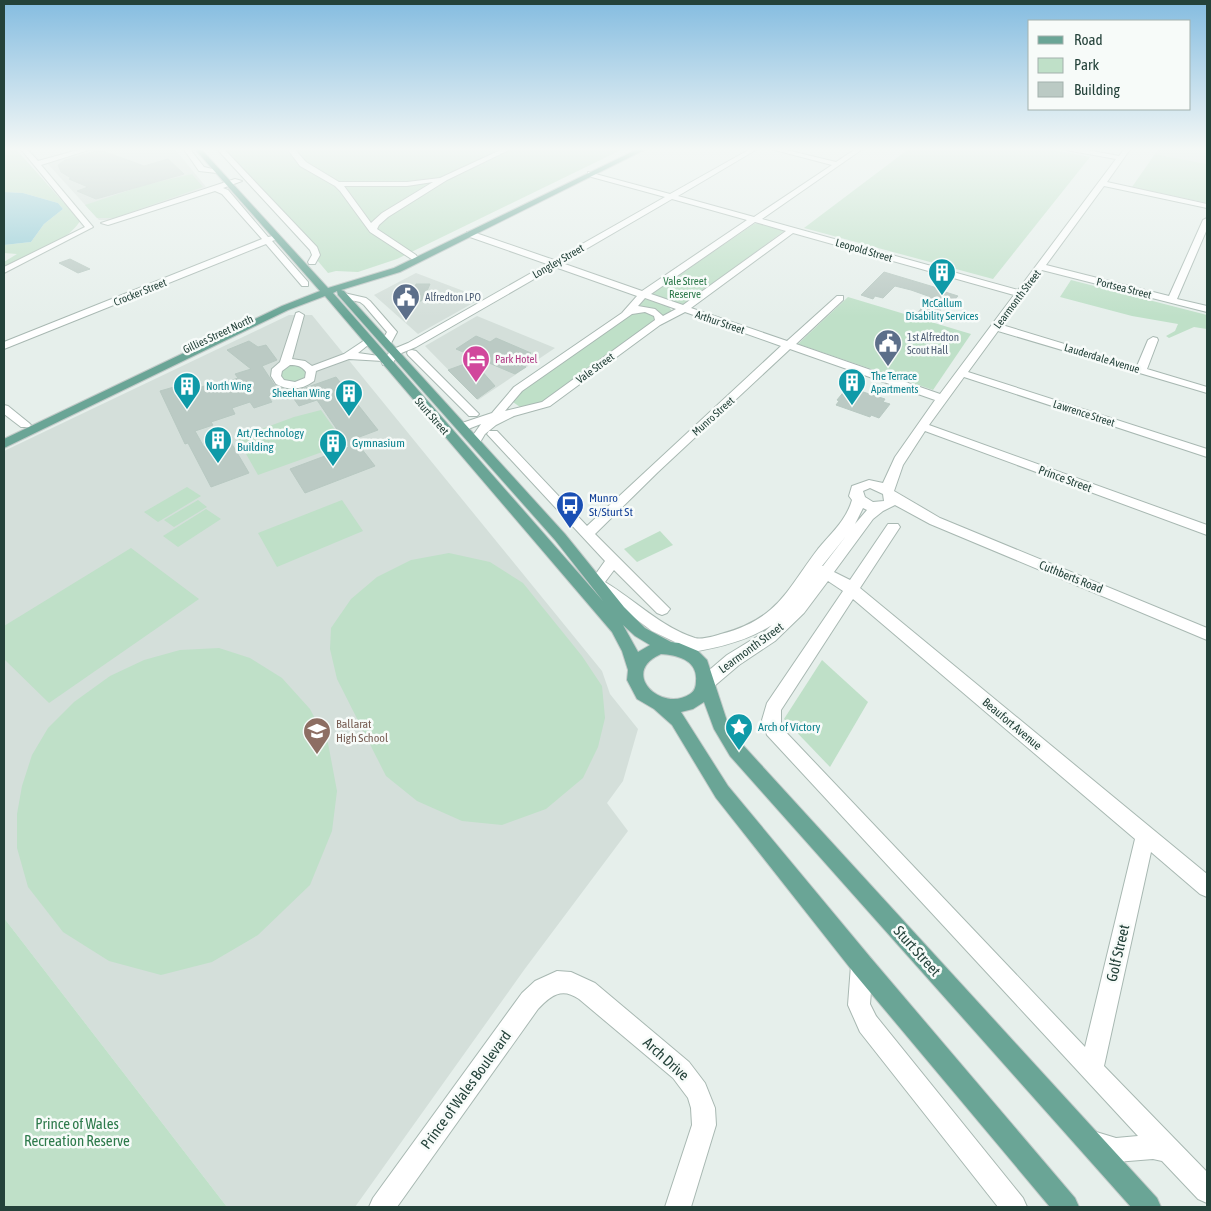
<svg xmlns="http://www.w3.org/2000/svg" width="1211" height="1211" font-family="'Asap Condensed',sans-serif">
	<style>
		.built { fill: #d4dfda }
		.green { fill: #bfe0c8 }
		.water { fill: #8ec9d4 }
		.building { fill: #bbcac4; stroke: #b8c9c2 }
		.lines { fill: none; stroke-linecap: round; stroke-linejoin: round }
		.minor-casing { stroke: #a8b8b2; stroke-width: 2 }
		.major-casing { stroke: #c2cac8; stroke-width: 2 }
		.minor { fill: #fff; fill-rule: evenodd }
		.major { fill: #6aa596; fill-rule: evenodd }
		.labels { text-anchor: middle; stroke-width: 5; stroke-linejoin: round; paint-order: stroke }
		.far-street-label { font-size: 11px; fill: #24423a; stroke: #f7fbf9 }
		.far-park-label { font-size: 11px; fill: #2d7a4b; stroke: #f7fbf9 }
		.far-service-label { font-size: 11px; fill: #4e5e75; stroke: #f7fbf9; text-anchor: start }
		.far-culture-label { font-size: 11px; fill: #0d838f; stroke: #f7fbf9; text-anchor: start }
		.far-hotel-label { font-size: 11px; fill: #b23c85; stroke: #f7fbf9; text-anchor: start }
		.culture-label { font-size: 12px; fill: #0d838f; stroke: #f7fbf9; text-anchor: start }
		.street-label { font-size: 12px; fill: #24423a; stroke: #f7fbf9 }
		.transit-label { font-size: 12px; fill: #164399; stroke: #f7fbf9; text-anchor: start }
		.education-label { font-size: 12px; fill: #785e54; stroke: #f7fbf9; text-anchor: start }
		.near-street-label { font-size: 15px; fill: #24423a; stroke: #f7fbf9 }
		.near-park-label { font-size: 15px; fill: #2d7a4b; stroke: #f7fbf9 }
	</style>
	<rect width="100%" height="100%" fill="#e6efeb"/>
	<g class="built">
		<polygon points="101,148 174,148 206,187 114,220 99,220 47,163"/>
		<polygon points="1159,148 1207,148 1207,164 1155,154"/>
		<polygon points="416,273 482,298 418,334 374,295"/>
		<polygon points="289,315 312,315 602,671 610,694 638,729 623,781 607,803 628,831 524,970 355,1207 227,1207 4,918 4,451"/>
		<polygon points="477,316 555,348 478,400 425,346"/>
	</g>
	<g class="green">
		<path d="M4 148H15L80 221C67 243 27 256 4 267V262L17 254 4 253V245L31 242 44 224 63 209 58 203 23 193 4 192Z"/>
		<polygon points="221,148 625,148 397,259 358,272 336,271 328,273 317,260 319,250"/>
		<polygon points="910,148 1043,148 1090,157 993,279 804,228"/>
		<polygon points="1155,154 1207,164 1207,203 1132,187"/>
		<polygon points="192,174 203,187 114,218 97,218 85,205 145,185"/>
		<polygon points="758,223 784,231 685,304 679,305 654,296 653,293 754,224"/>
		<polygon points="1071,280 1207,315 1207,329 1194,327 1169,338 1166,336 1175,331 1178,324 1132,316 1060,297"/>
		<polygon points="848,297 971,334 933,390 798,344"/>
		<polygon points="646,299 669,307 672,311 663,316 653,309 637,307 642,300"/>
		<polygon points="644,311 654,315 656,320 544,402 520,407 513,402 515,395 630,314"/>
		<path d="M291 364H297L307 371V379C289 388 269 375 291 364Z"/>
		<polygon points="321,410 343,441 339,446 258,475 237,438 294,417"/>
		<polygon points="187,487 201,496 158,522 144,512"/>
		<polygon points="198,500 207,507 174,527 164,520"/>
		<polygon points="342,500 363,531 277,567 258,533"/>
		<polygon points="206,509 221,519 178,547 163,536"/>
		<polygon points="660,531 673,545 637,562 624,549"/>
		<polygon points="131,548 199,599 49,703 4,659 4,626"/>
		<polygon points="449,553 490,562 523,583 582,656 602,686 605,718 598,747 583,778 546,809 502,825 462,821 417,801 386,776 337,679 330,649 331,628 351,599 377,577 411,560"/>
		<polygon points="219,648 250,658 282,678 310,709 328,743 337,791 332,831 310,885 258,935 212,962 161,975 109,961 63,932 28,887 17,848 17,814 22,786 32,755 48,728 74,702 110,676 144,660 180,650"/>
		<polygon points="822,660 868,702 830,767 784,719"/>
		<polygon points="4,918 227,1207 4,1207"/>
	</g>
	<polygon class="water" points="4,192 23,193 58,203 63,209 44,224 31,242 4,245"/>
	<g class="building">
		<polygon points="100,150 144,166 168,159 184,174 96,199 77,191 88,187 69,179 71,178 61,172 58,165 65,160"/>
		<polygon points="70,259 90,269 78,273 59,263"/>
		<polygon points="884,272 944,290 942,291 958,296 946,309 942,308 932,320 916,315 924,305 922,302 928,296 911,290 895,286 883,298 875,296 873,299 861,295"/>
		<polygon points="416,284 430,284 423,300 406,307"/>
		<polygon points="476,336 490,342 496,338 531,353 516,362 526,367 515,374 456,349"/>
		<polygon points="249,341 258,347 266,345 277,360 262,366 279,392 268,396 272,402 254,408 250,402 232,408 235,414 211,422 213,425 195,431 204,447 229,439 249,473 211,487 188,443 185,444 160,391 174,387 178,395 216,382 218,385 238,378 235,374 251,369 227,350"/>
		<polygon points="473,361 495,386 477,399 448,370"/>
		<polygon points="336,377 378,430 354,439 375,466 305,493 290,469 349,447 317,400 299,406 289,392 305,388"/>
		<polygon points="846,389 855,392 857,390 885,399 883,402 890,404 879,418 871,415 870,417 836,405 839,401 837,400"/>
	</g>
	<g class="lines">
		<g class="minor-casing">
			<g id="minor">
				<polygon points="20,148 26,148 38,161 85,148 95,148 41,165 93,227 4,273 4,267 85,227"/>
				<polygon points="183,148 189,148 204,167 221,171 217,173 199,171"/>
				<polygon points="216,148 223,148 317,247 320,255 315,264 309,264 308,262 312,255 310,250"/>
				<path d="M291 148H298L296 151 306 162 339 182H407L440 178 505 148H513L447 180 388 217 379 225 377 229 416 255 417 257 413 260 370 232 340 191 335 186 300 166 289 151ZM433 182 382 213 371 223 344 186H407Z"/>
				<path d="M752 148H759L678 196 754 217 832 165 767 148H778L836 162 857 148H864L762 219 1018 290 1116 159 1066 150 1063 148H1076L1119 156 1125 148H1131L1107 182 1207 204V208L1104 186 1046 265 1169 296 1203 220 1207 218V229L1177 299 1207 306V312L1042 270 1002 325 1137 366 1148 340 1153 337 1157 338 1158 340 1147 369 1207 387V393L998 331 968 372 1207 449V457L964 377 929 425 1207 525V535L925 431 903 465 894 491 940 518 1207 628V640L930 524 895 505 883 511 873 519 834 572 850 580 888 524H898L900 527 860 588 1207 874V897L1200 894 1151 852 1104 1066 1207 1172V1203L1198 1199 1162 1161 1153 1159 1116 1162 1084 1152 1081 1143 1084 1134 1093 1131 1116 1138 1138 1136 767 735 762 720 767 703 843 591 828 581 804 613 775 641 739 665 712 688 706 690 700 688 698 683 700 678 727 655 763 633 772 625C744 643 710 650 677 654L671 652 669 648 671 644 675 642 652 631 592 586 590 582 605 561 487 434 489 431H497L587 526 781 346 685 312 660 325 550 406 514 416 496 425 485 434 479 444H471L469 441 481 424 463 431 459 430 457 427 459 424 492 413 514 387 622 313 637 296 555 267 416 347 399 354 391 365H383L382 363 383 361 349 359 316 371 314 381C302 390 289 391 276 384L271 376 272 369 280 362 296 313 299 312 304 315 292 359 305 361 312 366 344 354 368 338 373 341 358 353 386 357 391 350 408 343 547 264 467 236V232H473L554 260 665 197 588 176V172L670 194ZM672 199 747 220 642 291 562 263ZM755 222 786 231 683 305 651 294ZM793 233 1014 295 940 394 796 344 843 300V296H837L787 341 691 308ZM645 298 676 309 663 316 655 309 638 306ZM645 312 654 316 655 320 542 402 505 411 522 391 632 314ZM790 349 935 400 895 457 883 483 869 480 852 486 849 496 852 500C846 521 831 533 818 549 786 591 778 619 721 634 714 636 702 640 695 638 661 627 635 600 605 582L614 570 657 613 662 615 667 613 670 609 595 534 658 472ZM290 365C297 365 302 366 306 372L305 378 295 382 284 380 281 376 282 371ZM870 488 883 494 884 501 873 502 865 497 863 491ZM863 508 867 510 855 524ZM846 536 823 566H822ZM853 599 1135 839 1085 1047 781 727V710Z"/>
				<polygon points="235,179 242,181 223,188 228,190 268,237 278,235 278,239 272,241 308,282 308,286 302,286 266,244 4,349 4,342 262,239 222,194 215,191 108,225 101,223"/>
				<polygon points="344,293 366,298 370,301 397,332 390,345 386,346 381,343 387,332 364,305 360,302 341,298 341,294"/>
				<polygon points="412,350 416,351 479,414 477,416 469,416 408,355 407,353 408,351"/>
				<polygon points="4,405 8,406 29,423 31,425 29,427 21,427 4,414"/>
				<polygon points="862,954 870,957 873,965 870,1004 876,1016 1023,1198 1027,1207 998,1207 860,1032 848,1005 851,965 854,957"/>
				<path d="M557 971 571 972 595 983 689 1062 705 1083 715 1108 716 1125 691 1207H665L692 1125 691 1108 688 1098 673 1078 579 999C562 987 551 995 538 1009L397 1207H369L373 1198 522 993 535 981Z"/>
			</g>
		</g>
		<g class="major-casing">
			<path id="major" d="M194 148H200L328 288 394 268 640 148H648L400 272 341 290 344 291 565 534 624 607 645 628 671 642 679 643 698 651 707 660 727 721 742 744 1157 1198 1161 1207H1131L730 756 714 729 704 702 693 709 681 712 728 786 870 957 1075 1198 1079 1207H1050L854 973 716 798 672 725 654 709 637 699 627 680 628 670 622 651 612 632 325 296 288 310 4 448V439L282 306 320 291ZM337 291 338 295 555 540 603 601 333 293ZM623 625 635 636 650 645 638 652ZM661 654C677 655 698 660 696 681 696 686 695 691 690 694 661 713 619 672 661 654Z"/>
		</g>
		<use href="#minor" class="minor"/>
		<use href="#major" class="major"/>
	</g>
	<linearGradient id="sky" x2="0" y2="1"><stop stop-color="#84bce0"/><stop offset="0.47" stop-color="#f4f8f6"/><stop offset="1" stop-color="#f4f8f6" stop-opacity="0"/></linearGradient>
	<rect width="1211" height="317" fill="url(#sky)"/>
	<defs>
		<g id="building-pin" transform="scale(1.4375)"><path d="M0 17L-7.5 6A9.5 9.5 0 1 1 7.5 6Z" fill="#0f9aa8" stroke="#f7fbf9"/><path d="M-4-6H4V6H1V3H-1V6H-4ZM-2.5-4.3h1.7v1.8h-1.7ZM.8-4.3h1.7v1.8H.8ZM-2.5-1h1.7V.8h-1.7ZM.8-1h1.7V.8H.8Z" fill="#fff"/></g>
		<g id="civic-pin" transform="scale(1.4375)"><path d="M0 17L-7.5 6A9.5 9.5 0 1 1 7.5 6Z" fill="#5c6f8a" stroke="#f7fbf9"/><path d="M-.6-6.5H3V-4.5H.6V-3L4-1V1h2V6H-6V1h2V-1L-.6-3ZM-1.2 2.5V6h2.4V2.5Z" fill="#fff"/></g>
		<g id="hotel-pin" transform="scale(1.4375)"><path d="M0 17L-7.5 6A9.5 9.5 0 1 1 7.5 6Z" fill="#d1479c" stroke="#f7fbf9"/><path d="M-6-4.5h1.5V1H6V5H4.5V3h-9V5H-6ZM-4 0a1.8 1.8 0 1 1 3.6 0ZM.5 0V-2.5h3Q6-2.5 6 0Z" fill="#fff"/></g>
		<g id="bus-pin" transform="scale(1.4375)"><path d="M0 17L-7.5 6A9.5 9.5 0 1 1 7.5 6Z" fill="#1a4fb4" stroke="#f7fbf9"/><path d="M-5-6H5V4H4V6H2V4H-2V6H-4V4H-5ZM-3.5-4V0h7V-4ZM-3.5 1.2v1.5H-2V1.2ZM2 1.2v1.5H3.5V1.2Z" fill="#fff"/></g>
		<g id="sight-pin" transform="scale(1.4375)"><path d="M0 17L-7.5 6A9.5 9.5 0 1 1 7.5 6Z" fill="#0f9aa8" stroke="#f7fbf9"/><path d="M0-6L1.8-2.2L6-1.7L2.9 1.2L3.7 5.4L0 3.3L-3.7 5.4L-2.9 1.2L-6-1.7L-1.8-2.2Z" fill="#fff"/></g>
		<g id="school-pin" transform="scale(1.4375)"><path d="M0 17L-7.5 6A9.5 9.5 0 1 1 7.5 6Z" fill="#8d6e63" stroke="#f7fbf9"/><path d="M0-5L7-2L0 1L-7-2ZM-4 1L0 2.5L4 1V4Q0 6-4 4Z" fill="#fff"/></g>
	</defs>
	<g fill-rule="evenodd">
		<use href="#building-pin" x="942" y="272"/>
		<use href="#civic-pin" x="406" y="297"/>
		<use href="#civic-pin" x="888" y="343"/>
		<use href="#hotel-pin" x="476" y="359"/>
		<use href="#building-pin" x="852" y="382"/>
		<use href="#building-pin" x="187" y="386"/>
		<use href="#building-pin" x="349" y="393"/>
		<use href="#building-pin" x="218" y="440"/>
		<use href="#building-pin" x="333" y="443"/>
		<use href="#bus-pin" x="570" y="505"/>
		<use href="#sight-pin" x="739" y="727"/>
		<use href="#school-pin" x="317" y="731"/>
	</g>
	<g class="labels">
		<g class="far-street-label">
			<text transform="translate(864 250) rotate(16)" y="4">Leopold Street</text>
			<text transform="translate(558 261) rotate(-30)" y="4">Longley Street</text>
			<text transform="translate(1124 288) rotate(14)" y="4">Portsea Street</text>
			<text transform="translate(140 292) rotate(-22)" y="4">Crocker Street</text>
			<text transform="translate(1017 299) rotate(-53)" y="4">Learmonth Street</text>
			<text transform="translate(720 322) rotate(19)" y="4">Arthur Street</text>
			<text transform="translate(218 334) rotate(-25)" y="4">Gillies Street North</text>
			<text transform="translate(1102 358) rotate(17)" y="4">Lauderdale Avenue</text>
			<text transform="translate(595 368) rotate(-36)" y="4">Vale Street</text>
			<text transform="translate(1084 413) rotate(18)" y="4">Lawrence Street</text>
			<text transform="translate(432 416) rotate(49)" y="4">Sturt Street</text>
			<text transform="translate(713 416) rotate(-42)" y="4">Munro Street</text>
		</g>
		<g class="far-park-label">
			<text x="685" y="285">Vale Street<tspan x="685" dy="13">Reserve</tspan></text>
		</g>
		<g class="far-service-label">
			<text x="425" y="301">Alfredton LPO</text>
			<text x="907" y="341">1st Alfredton<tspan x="907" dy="13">Scout Hall</tspan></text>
		</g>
		<g class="far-culture-label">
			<text x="942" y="307" text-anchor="middle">McCallum<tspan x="942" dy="13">Disability Services</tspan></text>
			<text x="871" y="380">The Terrace<tspan x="871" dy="13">Apartments</tspan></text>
			<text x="206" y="390">North Wing</text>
			<text x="330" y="397" text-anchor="end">Sheehan Wing</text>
		</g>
		<g class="far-hotel-label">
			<text x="495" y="363">Park Hotel</text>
		</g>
		<g class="culture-label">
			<text x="237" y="437">Art/Technology<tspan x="237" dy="14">Building</tspan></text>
			<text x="352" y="447">Gymnasium</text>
			<text x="758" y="731">Arch of Victory</text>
		</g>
		<g class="street-label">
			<text transform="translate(1065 479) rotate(20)" y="4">Prince Street</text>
			<text transform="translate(1071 577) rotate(22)" y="4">Cuthberts Road</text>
			<text transform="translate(751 648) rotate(-36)" y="4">Learmonth Street</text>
			<text transform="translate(1012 724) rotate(40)" y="4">Beaufort Avenue</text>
		</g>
		<g class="transit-label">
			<text x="589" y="502">Munro<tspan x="589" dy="14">St/Sturt St</tspan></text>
		</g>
		<g class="education-label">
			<text x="336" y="728">Ballarat<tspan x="336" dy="14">High School</tspan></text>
		</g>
		<g class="near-street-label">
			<text transform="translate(917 951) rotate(48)" y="5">Sturt Street</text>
			<text transform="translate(1118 953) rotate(-77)" y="5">Golf Street</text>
			<text transform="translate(666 1059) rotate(42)" y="5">Arch Drive</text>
			<text transform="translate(466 1090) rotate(-54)" y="5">Prince of Wales Boulevard</text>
		</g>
		<g class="near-park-label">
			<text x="77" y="1129">Prince of Wales<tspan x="77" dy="17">Recreation Reserve</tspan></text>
		</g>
	</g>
	<rect width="1211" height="1211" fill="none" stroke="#24423a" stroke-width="10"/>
	<rect x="1028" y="20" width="162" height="90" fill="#f7fbf9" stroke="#a3b1ad"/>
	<rect x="1038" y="36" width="25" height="8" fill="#6aa596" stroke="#a3b1ad"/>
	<text x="1074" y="45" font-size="15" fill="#24423a">Road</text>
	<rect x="1038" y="58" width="25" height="15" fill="#bfe0c8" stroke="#a3b1ad"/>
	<text x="1074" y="70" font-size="15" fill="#24423a">Park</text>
	<rect x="1038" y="82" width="25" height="15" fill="#bbcac4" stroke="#a3b1ad"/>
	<text x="1074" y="95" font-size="15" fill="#24423a">Building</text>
</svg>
